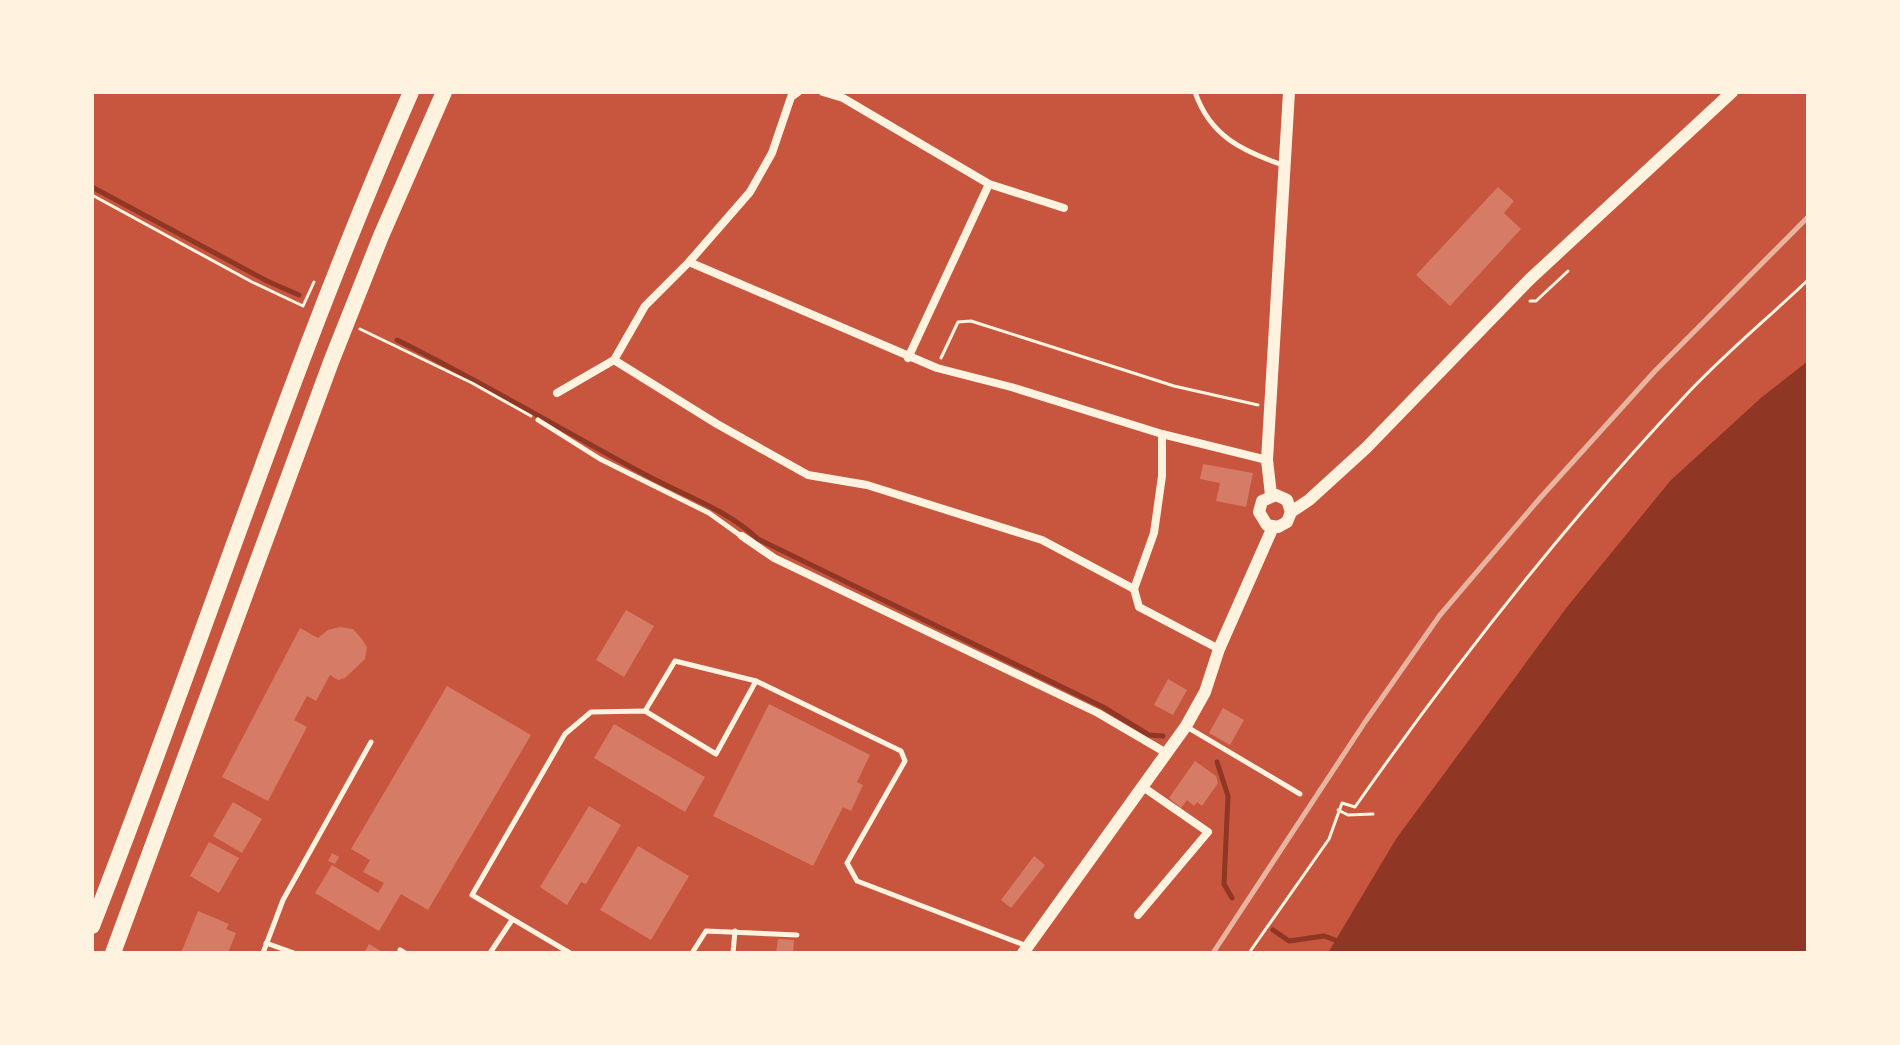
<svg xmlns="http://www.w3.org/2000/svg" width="1900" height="1045" font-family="'IBM Plex Serif',serif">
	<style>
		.water { fill: #8f3625 }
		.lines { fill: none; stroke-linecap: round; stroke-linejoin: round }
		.stream { stroke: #8f3625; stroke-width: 5 }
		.building { fill: #d67c66 }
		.path { stroke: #fff3e0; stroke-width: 3 }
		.service { stroke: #fff3e0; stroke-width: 5 }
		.minor { stroke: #fff3e0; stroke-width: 8 }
		.tertiary { stroke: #fff3e0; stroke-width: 12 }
		.trunk { stroke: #fff3e0; stroke-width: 16 }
		.rail { stroke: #e9b49f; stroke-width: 5 }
	</style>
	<rect width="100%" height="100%" fill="#c8553d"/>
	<polygon class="water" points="1808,361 1808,953 1328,953 1396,839 1567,607 1671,480 1762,397"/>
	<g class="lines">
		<g class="stream">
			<polyline points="92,187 267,281 299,295"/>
			<path d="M397 340C482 382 562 430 646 475 683 495 726 509 758 539L1103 707 1149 735 1163 736"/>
			<polyline points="1217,762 1228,796 1224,884 1232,898"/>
			<polyline points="1273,930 1289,941 1324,936 1335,940"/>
		</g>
	</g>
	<g class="building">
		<polygon points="1498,187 1514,201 1504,213 1521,229 1450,306 1416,275"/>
		<polygon points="1203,464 1253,473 1246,507 1216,501 1220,483 1200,479"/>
		<polygon points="626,610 654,626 624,677 596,660"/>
		<polygon points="340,627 353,629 361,638 367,647 365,659 345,678 338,680 330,675 316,701 307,696 294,720 307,727 268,801 222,777 300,628 318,638 328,630"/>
		<polygon points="1168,679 1187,690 1173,715 1154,705"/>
		<polygon points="447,686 531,735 428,910 401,894 379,931 315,893 332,865 378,893 384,883 363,872 370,860 351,849"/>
		<polygon points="769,704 870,755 857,782 863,785 851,811 843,807 813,866 713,816"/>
		<polygon points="1223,708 1244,720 1230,745 1209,733"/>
		<polygon points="614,724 705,777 685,812 594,758"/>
		<polygon points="1195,761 1216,776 1218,783 1202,806 1197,802 1194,806 1187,800 1181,808 1169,798"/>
		<polygon points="233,802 262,819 242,853 213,836"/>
		<polygon points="589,806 621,825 586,884 581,882 567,905 540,887"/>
		<polygon points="209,842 239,858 219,893 190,876"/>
		<polygon points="638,846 689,876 651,940 600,910"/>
		<polygon points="332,853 339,857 335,864 328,861"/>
		<polygon points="1034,856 1045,865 1011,908 1001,900"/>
		<polygon points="198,911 229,924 226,929 236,933 228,953 181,953"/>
		<polygon points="778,939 794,940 793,953 776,953"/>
		<polygon points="369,944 384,953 364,953"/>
	</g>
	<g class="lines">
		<g class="path">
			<polyline points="92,195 252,282 303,306 314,282"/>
			<polyline points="1530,301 1536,301 1568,271"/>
			<polyline points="360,329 472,383 531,416"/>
			<polyline points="941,358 958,322 971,321 1174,386 1258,405"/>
			<polyline points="1338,810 1348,815 1373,814"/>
			<path d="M1249 953 1329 839 1342 803 1355 807C1456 663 1564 525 1685 396 1723 355 1767 319 1808 280"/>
		</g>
		<g class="service">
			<path d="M1195 92C1210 136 1242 151 1283 165"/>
			<polyline points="538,420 600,459 709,513 741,536"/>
			<polyline points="645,711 675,661 756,681"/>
			<polyline points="1187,727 1300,794"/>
			<polyline points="266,943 294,953"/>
			<polyline points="400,950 405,953"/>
			<polyline points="263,953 283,900 371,742"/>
			<polyline points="490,953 512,920"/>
			<polyline points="570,953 472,895 565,734 591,712 645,711 716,754 756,681 901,751 905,761 847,863 857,881 1027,946"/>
			<polyline points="692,953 706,931 797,935"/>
			<polyline points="733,953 735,931"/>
		</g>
		<g class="minor">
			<polyline points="823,92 843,98 989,184 908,358"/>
			<polyline points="989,184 1064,208"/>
			<polyline points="689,262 937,368 1011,387 1162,434 1267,460"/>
			<polyline points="614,360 717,424 808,475 867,485 1042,540 1134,589"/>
			<polyline points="557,393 614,360 645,306 689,262 750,192 772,153 791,97 798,92"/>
			<polyline points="1162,434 1162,476 1154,533 1134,589 1139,607 1219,649"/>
			<polyline points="742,536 774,558 1098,713 1168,754"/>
			<polyline points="1138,915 1208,832 1143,787"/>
		</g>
		<g class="tertiary">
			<polyline points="1271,495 1267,460 1289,92"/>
			<polyline points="1291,512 1287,500 1276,495 1262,501 1259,512 1267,525 1278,527 1287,522 1291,512 1309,500 1366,448 1530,279 1732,92"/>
			<polyline points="1023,953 1186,726 1205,692 1219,649 1273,527"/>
		</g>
		<g class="trunk">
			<path d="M92 926C201 648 291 365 411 92"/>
			<polyline points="113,953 331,362 381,236 444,92"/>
		</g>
		<polyline class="rail" points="1213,953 1365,722 1440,615 1541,497 1655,371 1808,217"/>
	</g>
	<rect width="1900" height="1045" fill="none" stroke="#fff3e0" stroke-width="188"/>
</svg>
